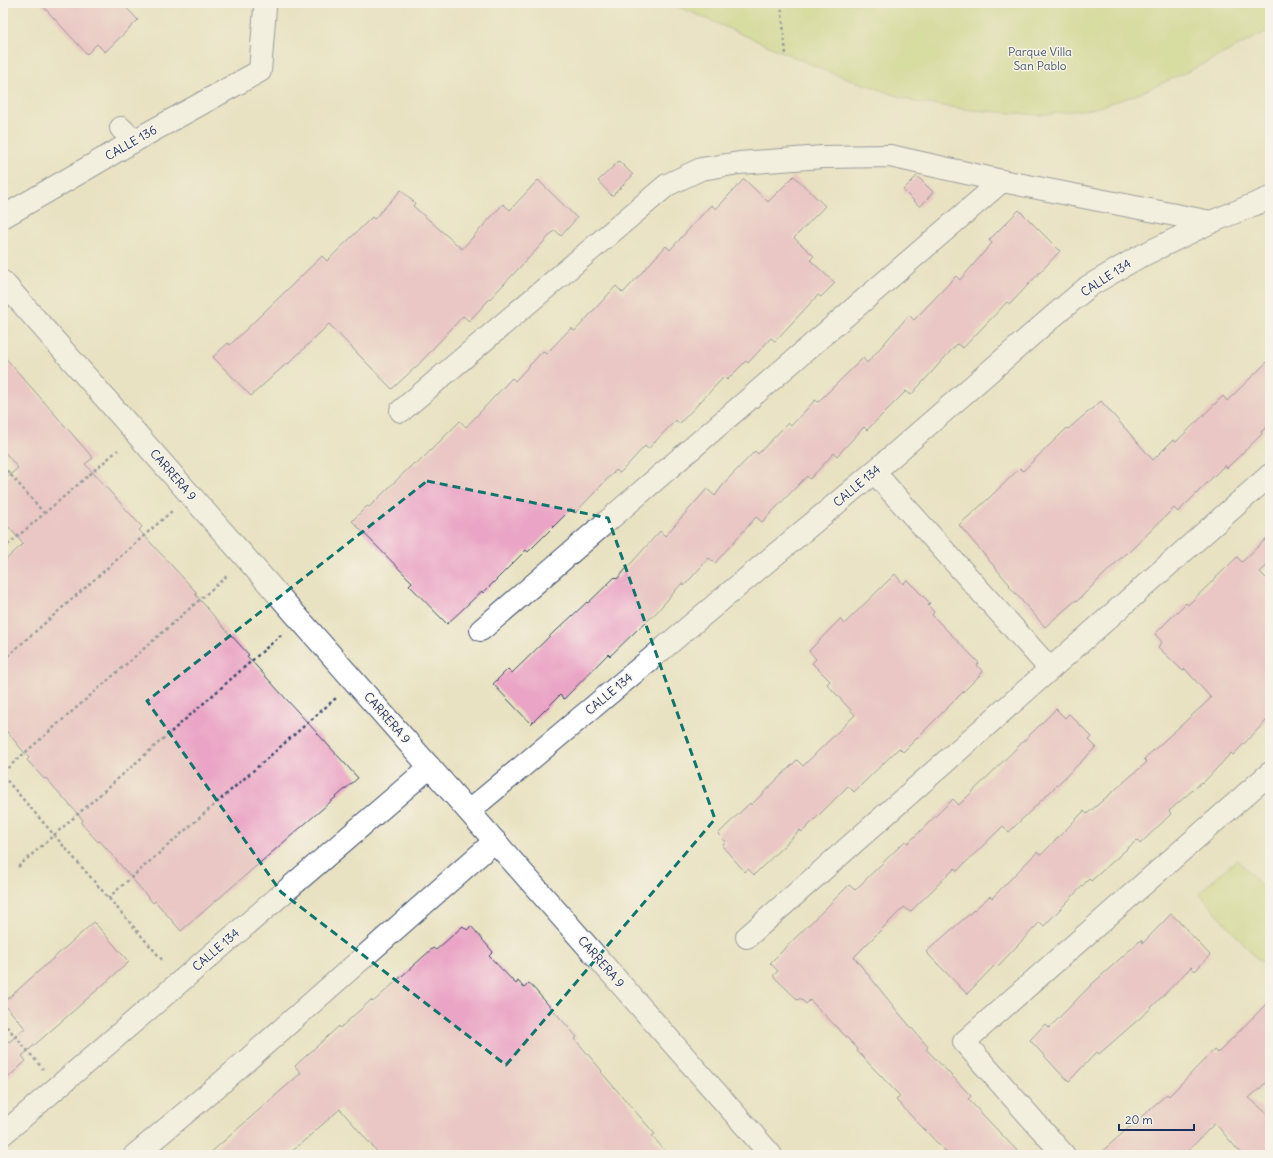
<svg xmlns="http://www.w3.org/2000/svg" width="1273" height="1158" font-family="Delius,sans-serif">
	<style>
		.green { fill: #c2d579; stroke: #6e826c }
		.building { fill: #eaa4c5 }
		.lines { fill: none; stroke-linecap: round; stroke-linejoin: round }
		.minor-casing { stroke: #3a4a6d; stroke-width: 24 }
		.path { stroke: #3a4a6d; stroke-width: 2.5; stroke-dasharray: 3 3; stroke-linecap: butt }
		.minor { stroke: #fff; stroke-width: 22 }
		.marked { fill: none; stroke: #0f766e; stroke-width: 3; stroke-dasharray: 8 5; stroke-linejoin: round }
		.labels { text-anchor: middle; stroke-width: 3; stroke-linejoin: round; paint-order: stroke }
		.park-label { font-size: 12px; fill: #455865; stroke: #f7f3e8 }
		.street-label { font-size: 12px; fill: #1b2f5e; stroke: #f7f3e8 }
	</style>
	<rect width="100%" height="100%" fill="#f7f3e8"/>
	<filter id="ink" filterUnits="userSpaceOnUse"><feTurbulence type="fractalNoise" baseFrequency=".025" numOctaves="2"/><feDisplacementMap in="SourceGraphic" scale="8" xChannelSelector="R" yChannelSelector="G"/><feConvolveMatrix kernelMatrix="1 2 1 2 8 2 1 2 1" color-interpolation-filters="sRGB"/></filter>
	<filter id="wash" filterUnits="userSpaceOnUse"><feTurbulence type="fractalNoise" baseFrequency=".012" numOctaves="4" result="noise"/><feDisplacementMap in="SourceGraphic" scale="16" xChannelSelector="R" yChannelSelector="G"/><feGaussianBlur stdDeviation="0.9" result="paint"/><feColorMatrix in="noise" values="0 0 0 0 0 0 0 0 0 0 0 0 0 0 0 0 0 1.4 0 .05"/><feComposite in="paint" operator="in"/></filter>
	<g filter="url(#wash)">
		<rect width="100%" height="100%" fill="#e9e2c2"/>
		<g class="green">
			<polygon points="670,3 1270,3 1270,30 1191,70 1136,95 1092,109 1039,115 972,110 915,102 824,70"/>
			<polygon points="1237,859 1270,895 1270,953 1260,962 1199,893"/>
		</g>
		<g id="blocks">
			<g class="building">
				<polygon points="40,3 122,3 138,20 105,52 97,44 87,54"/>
				<polygon points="619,161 633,175 612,196 598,181"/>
				<polygon points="794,176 825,206 794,238 814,256 810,260 835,283 821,297 818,295 775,341 771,338 748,363 746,361 727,380 724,377 679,424 676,420 648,449 645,446 620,473 616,470 575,513 571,509 528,552 526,550 483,593 482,591 447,624 409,585 412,582 352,521 367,506 369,507 414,463 416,465 460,421 466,427 512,378 515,381 543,351 546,354 571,328 575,331 616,286 623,293 666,246 670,250 711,205 716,209 744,179 768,202"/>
				<polygon points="917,176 933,192 920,207 903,190"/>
				<polygon points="538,180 577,218 561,236 555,230 469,321 463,316 419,364 392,389 329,324 288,364 287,363 251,396 213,357 228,343 230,345 322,256 327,261 372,217 374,219 401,190 415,203 413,206 462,249 503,204 510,210"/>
				<polygon points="1019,210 1060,251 1010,304 1007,302 963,348 957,344 911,395 906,391 867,430 864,427 837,456 834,453 810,479 807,476 762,522 756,517 715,563 709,558 684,586 682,583 655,614 637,630 610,656 608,654 564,699 560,695 531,724 493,684 508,669 512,673 556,630 556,631 587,602 588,603 615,577 617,579 660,531 665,536 707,489 715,496 726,481 755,451 758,454 788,423 791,426 815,400 818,402 863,358 867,363 909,315 914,320 956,276 960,280 992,243 989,240"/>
				<polygon points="3,355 93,458 85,464 142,527 139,530 197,593 195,594 231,636 231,635 249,655 247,656 358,778 181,931 155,901 153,903 100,841 98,842 81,823 83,820 46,778 44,779 27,760 29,758 3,727 3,562 23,544 3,520 3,481 18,468 3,450"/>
				<polygon points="1270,359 1270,424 1261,432 1262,434 1227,468 1225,465 1178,512 1174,508 1127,554 1126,553 1077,601 1076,600 1045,627 1009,586 1010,585 959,525 988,499 1020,468 1023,471 1067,428 1068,429 1101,401 1153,460 1173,440 1176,442 1223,396 1227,401"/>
				<polygon points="1270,535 1270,563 1260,572 1270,582 1270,717 1233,755 1231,753 1203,783 1202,782 1169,811 1171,814 1140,844 1137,840 1091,881 1089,879 1044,926 1040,922 997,967 995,965 967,994 926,952 990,896 992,898 1037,852 1041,855 1084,811 1087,814 1147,762 1144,759 1211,698 1185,669 1183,671 1158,647 1162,642 1155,634 1186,603 1188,605 1237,557 1242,562"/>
				<polygon points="895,574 903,584 907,580 930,603 928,605 934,612 932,615 979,663 977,665 983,672 903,752 899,748 854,792 848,786 802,832 800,830 754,875 748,869 745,872 722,846 726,842 718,834 750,803 751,805 797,760 803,766 855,715 827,684 830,681 812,663 816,659 809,651 840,619 844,624"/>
				<polygon points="1056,709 1065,718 1069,714 1092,737 1089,740 1096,747 1009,832 1003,826 957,871 955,868 910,912 904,907 854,957 898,1012 928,1047 926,1049 971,1096 968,1099 1021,1155 949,1155 896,1100 900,1096 857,1051 858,1049 810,1000 806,1004 800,998 798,1000 773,976 778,971 770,963 849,885 855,890 905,841 908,843 953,799 959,805"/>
				<polygon points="1171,914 1185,927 1185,928 1210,955 1195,971 1191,967 1148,1011 1099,1054 1097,1052 1069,1081 1058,1071 1030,1040 1045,1024 1049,1028 1092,984 1141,940 1143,943"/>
				<polygon points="94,922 129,962 22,1056 26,1061 3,1082 3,1035 9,1042 25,1028 3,1003"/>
				<polygon points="463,926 467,930 471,926 493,952 489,956 516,984 518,981 524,988 529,983 577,1037 575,1039 602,1071 601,1072 655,1134 652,1136 669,1155 380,1155 340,1109 288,1155 208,1155 301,1073 295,1066 339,1026 340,1028 371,1000 373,1002 433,948 436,950"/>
				<polygon points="1270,1000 1270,1079 1249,1098 1270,1116 1270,1155 1242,1155 1215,1123 1184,1155 1098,1155 1167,1094 1169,1096 1214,1050 1218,1053"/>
			</g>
		</g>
	</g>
	<g filter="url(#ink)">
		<use href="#blocks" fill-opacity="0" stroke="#3a4a6d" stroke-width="1"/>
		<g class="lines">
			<g class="minor-casing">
				<g id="minor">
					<polyline points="121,128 134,141"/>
					<polyline points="3,217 134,141 260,71 265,8 264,3"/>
					<polyline points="3,282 771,1155"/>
					<polyline points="401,411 667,185 701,169 739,163 823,157 890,156 1002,181 1211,222"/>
					<polyline points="874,472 1050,669"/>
					<polyline points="481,630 1002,181"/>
					<polyline points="469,811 874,472 1043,325 1089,286 1137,258 1211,222 1270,198"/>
					<polyline points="747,937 1270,475"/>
					<polyline points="3,1134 430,767"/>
					<polyline points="135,1155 220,1084 495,841"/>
					<polyline points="1064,1155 964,1042 1270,773"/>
				</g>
			</g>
			<g class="path">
				<polyline points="781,3 786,54"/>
				<polyline points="3,466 44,513"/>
				<polyline points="3,549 118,450"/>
				<polyline points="3,660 172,511"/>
				<polyline points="3,772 228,575"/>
				<polyline points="3,776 164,962"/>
				<polyline points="18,867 54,835 281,635"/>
				<polyline points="108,898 336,698"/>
				<polyline points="3,1022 43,1069"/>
			</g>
			<use href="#minor" class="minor"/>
		</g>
	</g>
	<path d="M0 0H1273V1158H0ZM427 481 608 518 715 819 506 1065 281 892 147 701Z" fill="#e9e2c2" fill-opacity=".55" fill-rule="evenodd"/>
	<path class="marked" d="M427 481 608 518 715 819 506 1065 281 892 147 701Z"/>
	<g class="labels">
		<g class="park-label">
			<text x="1040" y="56">Parque Villa<tspan x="1040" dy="14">San Pablo</tspan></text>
		</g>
		<g class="street-label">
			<text transform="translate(131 143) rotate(-30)" y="4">CALLE 136</text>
			<text transform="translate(1106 278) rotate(-33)" y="4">CALLE 134</text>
			<text transform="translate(173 475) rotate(49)" y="4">CARRERA 9</text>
			<text transform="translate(857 486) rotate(-40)" y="4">CALLE 134</text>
			<text transform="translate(609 694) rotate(-40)" y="4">CALLE 134</text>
			<text transform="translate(387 718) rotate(49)" y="4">CARRERA 9</text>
			<text transform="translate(216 950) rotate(-41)" y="4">CALLE 134</text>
			<text transform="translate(601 962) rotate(49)" y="4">CARRERA 9</text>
		</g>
	</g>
	<rect width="1273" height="1158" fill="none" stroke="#f7f3e8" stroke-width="16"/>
	<path d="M1119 1124v6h75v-6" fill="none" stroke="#1b2f5e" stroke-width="2"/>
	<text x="1125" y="1124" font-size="12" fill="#1b2f5e" stroke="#f7f3e8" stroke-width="3" paint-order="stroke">20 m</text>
</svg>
